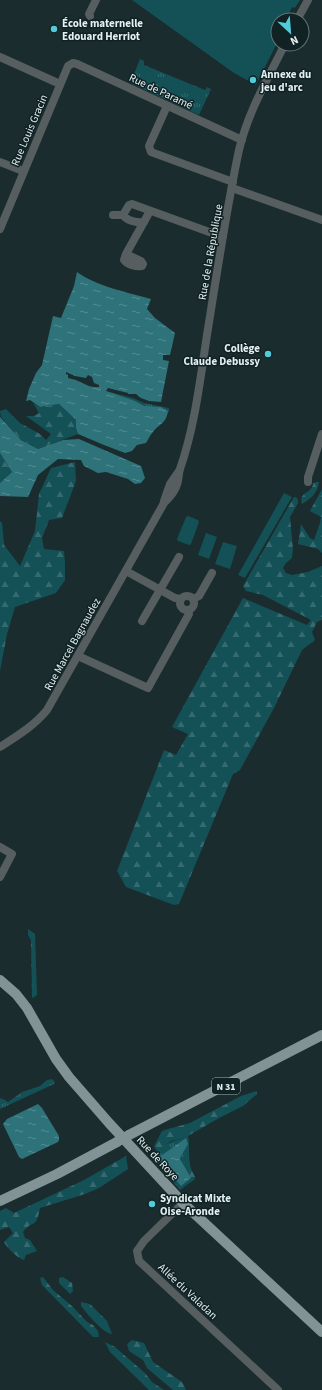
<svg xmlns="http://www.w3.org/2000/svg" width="322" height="1390" font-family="'Source Sans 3',sans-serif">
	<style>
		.grass { fill: url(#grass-tufts) }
		.forest { fill: url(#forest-firs) }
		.park { fill: url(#park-crowns) }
		.garden { fill: #135157 }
		.water { fill: url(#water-ripples); fill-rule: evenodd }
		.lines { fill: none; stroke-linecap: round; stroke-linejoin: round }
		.minor { stroke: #565e5f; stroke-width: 8 }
		.major { stroke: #829396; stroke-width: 10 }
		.major-bridge { stroke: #829396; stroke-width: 10 }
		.poi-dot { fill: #52cbd9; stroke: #102224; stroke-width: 1.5 }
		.labels { text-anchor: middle; stroke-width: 3; stroke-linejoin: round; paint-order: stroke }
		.shield { fill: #102224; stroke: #a4b2b4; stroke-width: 1 }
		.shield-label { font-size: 10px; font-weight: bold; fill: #e4eff1 }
		.poi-label { font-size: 11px; font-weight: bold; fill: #e4eff1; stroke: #102224; text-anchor: start }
		.street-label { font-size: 11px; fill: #e4eff1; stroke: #102224 }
	</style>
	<defs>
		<pattern id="grass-tufts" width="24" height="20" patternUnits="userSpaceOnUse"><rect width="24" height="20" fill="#135157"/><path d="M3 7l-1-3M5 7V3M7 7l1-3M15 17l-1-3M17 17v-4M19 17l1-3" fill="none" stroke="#356a70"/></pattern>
		<pattern id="forest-firs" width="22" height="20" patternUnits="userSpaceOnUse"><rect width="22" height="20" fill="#135157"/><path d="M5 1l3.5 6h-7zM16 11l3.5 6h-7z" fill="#356a70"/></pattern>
		<pattern id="park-crowns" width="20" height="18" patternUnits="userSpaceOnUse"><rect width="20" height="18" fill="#135157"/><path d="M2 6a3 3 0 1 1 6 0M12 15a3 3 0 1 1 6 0" fill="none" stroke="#356a70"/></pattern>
		<pattern id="water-ripples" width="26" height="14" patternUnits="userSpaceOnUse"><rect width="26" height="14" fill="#2e727a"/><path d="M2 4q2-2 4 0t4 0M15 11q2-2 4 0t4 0" fill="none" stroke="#568d94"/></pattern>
	</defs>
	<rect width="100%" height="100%" fill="#1a2c2e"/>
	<g class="grass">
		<polygon points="140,59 144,61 144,65 205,90 207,87 211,89 199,115 132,84 131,82"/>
		<polygon points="106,391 133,398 144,403 169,408 169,412 166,413 143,407"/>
		<polygon points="28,929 35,934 37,995 33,998 32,997 31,940 28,935"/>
		<polygon points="52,1079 55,1082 54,1084 0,1109 0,1098 5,1100 8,1102 22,1092 40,1086 47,1080"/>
		<path d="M184 1138 186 1148 184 1159 191 1178 195 1177V1179L180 1190 157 1163 155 1154C160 1144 174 1141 184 1138Z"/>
	</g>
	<g class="forest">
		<polygon points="33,403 40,407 59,404 76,420 76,428 78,434 38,449 20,439 1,417 0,411 6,409 20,423 40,434 46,440 51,434 26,416 34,416 39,413"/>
		<polygon points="0,453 12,472 0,483"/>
		<polygon points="75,462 76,481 62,518 49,520 42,538 44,549 64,551 65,563 65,580 56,593 15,607 7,634 0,671 0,521 2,523 4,545 20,566 35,531 39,494 51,468"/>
		<path d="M316 482H319C318 492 311 499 302 504 299 493 308 494 312 487 315 482 310 485 316 482Z"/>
		<polygon points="322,489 322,553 318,549 298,544 301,524 310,538 314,540 320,523 321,517 310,511"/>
		<polygon points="294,497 296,497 298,500 298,503 290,517 293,549 292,558 286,563 283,568 286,573 292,575 308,572 322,566 322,620 317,622 312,632 315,640 302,650 274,708 240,770 233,774 179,904 174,905 126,887 117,871 164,750 176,755 188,734 172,727 243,598 307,625 311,620 263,595 246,591 243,586"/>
		<path d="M257 1091V1094L243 1106 219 1118 188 1136C190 1146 188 1155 190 1164 190 1168 193 1172 195 1177L191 1178C188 1172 184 1166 184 1159 184 1152 185 1146 184 1138L171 1141 157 1151 154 1146 162 1131 168 1129 190 1123 241 1096Z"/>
		<path d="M126 1156 128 1169 99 1188 85 1194 40 1208C36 1230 33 1219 23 1232L25 1238 30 1240 37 1251 26 1255 24 1260C16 1257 8 1249 4 1242L13 1233 9 1227 0 1230V1211L6 1208 14 1213 84 1180Z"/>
		<polygon points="43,1277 53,1290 73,1307 87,1322 93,1325 98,1331 99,1337 93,1337 42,1285 40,1278"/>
		<polygon points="63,1277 72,1283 73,1291 70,1294 59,1283 59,1278"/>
		<path d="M81 1302 90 1304 107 1321 112 1334C101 1332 88 1314 81 1306Z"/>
		<polygon points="132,1340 144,1343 153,1362 182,1382 186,1390 173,1390 147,1368 143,1360 129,1351 127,1344"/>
		<polygon points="105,1342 115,1347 123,1354 145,1373 152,1382 164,1390 149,1390 110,1352"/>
	</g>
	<polygon class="park" points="155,76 165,81 163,86 162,86 160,88 159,88 157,90 149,86 146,82 148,77"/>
	<g class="garden">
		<polygon points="132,0 300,0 295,8 292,7 286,20 278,20 278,41 256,85 234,73"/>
		<polygon points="171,81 178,86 171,99 165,94"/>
		<polygon points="284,493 292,497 245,578 238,575"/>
		<polygon points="188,516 198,520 199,522 191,544 189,545 178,541 177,539 186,517"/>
		<polygon points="206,533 217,537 209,559 198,555"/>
		<polygon points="223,542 237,546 230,569 215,564"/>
	</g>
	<g class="water">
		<path d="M77 272C98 287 127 292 151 299L147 309 155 318 175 333 170 355H163V360L169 361 161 402 149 401 141 398 136 394H128V393L108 388 106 391 135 401 144 406 161 407 168 411C166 424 160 423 153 432 150 435 148 440 146 443L137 445 132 451 125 453 104 445 78 434 76 428V420L59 404 40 407 30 400 26 401 29 389 36 373 42 365 53 316 61 318 74 286ZM66 372 75 376 86 378 88 375 92 377 94 383 99 385V387C90 388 85 384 78 381 74 379 71 379 68 378V375L66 374Z"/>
		<polygon points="0,417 21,440 38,449 63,440 79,439 141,466 145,478 141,483 135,484 128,479 106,472 98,473 84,466 81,460 58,459 38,475 28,497 0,496 0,483 12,472 0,453"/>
		<polygon points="38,1104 42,1108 59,1136 59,1140 58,1142 22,1159 19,1157 3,1124 7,1119"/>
		<polygon points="186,1138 188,1144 181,1156 180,1159 191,1178 181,1186 159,1161 158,1158"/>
	</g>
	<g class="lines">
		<g class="minor">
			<polyline points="90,16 89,14 96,0"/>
			<polyline points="297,20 308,0"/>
			<polyline points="0,57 60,84"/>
			<polyline points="167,106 149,146 151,152 233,182"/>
			<polyline points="0,162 23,171"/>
			<polyline points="232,188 322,220"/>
			<polyline points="113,215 123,215 129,205 132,204 223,237"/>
			<path d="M123 215C127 221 138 223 144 222"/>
			<polyline points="0,229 68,66 73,63 77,64 242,140"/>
			<path d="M126 254 141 261 143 264 142 266C136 267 128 265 124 260L126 254 150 211"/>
			<polyline points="308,482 308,477 322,434"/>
			<polyline points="164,501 170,484 179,471"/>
			<polyline points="126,571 175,598 181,599"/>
			<circle cx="187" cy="603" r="7"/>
			<polyline points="193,599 199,596 212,573"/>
			<polyline points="142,621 179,557"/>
			<polyline points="78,656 148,688 189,614 188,610"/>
			<path d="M0 747C17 736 34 726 47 710L164 503C168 499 173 494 175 489 179 483 178 476 180 469 195 426 200 380 207 335 217 273 226 211 239 150 248 112 268 78 285 44"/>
			<polyline points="0,847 12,854 0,877"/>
			<polyline points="183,1203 144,1241 137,1251 139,1261 278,1390"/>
		</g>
		<g class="major">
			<polyline points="0,980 16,994 27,1008 56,1059 69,1077 109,1123 183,1203 322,1332"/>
			<polyline points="129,1135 322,1035"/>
			<polyline points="0,1201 57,1174 117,1142"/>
		</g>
		<polyline class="major-bridge" points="117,1142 129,1135"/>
	</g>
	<g class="poi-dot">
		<circle cx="54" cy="29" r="4"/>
		<circle cx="253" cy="80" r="4"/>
		<circle cx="268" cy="354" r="4"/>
		<circle cx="152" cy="1204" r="4"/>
	</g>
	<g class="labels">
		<rect class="shield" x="212" y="1078" width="28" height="16" rx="3"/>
		<g class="shield-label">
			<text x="226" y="1090">N 31</text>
		</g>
		<g class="poi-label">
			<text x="62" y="27">École maternelle<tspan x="62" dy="13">Edouard Herriot</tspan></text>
			<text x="261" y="78">Annexe du<tspan x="261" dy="13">jeu d'arc</tspan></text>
			<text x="260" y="352" text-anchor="end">Collège<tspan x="260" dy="13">Claude Debussy</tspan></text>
			<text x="160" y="1202">Syndicat Mixte<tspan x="160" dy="13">Oise-Aronde</tspan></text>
		</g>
		<g class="street-label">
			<text transform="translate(161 91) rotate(25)" y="4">Rue de Paramé</text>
			<text transform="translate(29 130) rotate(-67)" y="4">Rue Louis Gracin</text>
			<text transform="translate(210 252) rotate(-80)" y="4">Rue de la République</text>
			<text transform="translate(72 644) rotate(-61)" y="4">Rue Marcel Bagnaudez</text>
			<text transform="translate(158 1158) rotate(47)" y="4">Rue de Roye</text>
			<text transform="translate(188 1291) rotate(43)" y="4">Allée du Valadan</text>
		</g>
	</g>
	<g transform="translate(290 32) rotate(154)"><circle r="19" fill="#102224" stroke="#657476"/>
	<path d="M0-3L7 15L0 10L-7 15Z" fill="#52cbd9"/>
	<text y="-6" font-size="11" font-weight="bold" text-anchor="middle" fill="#e4eff1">N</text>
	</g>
</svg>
